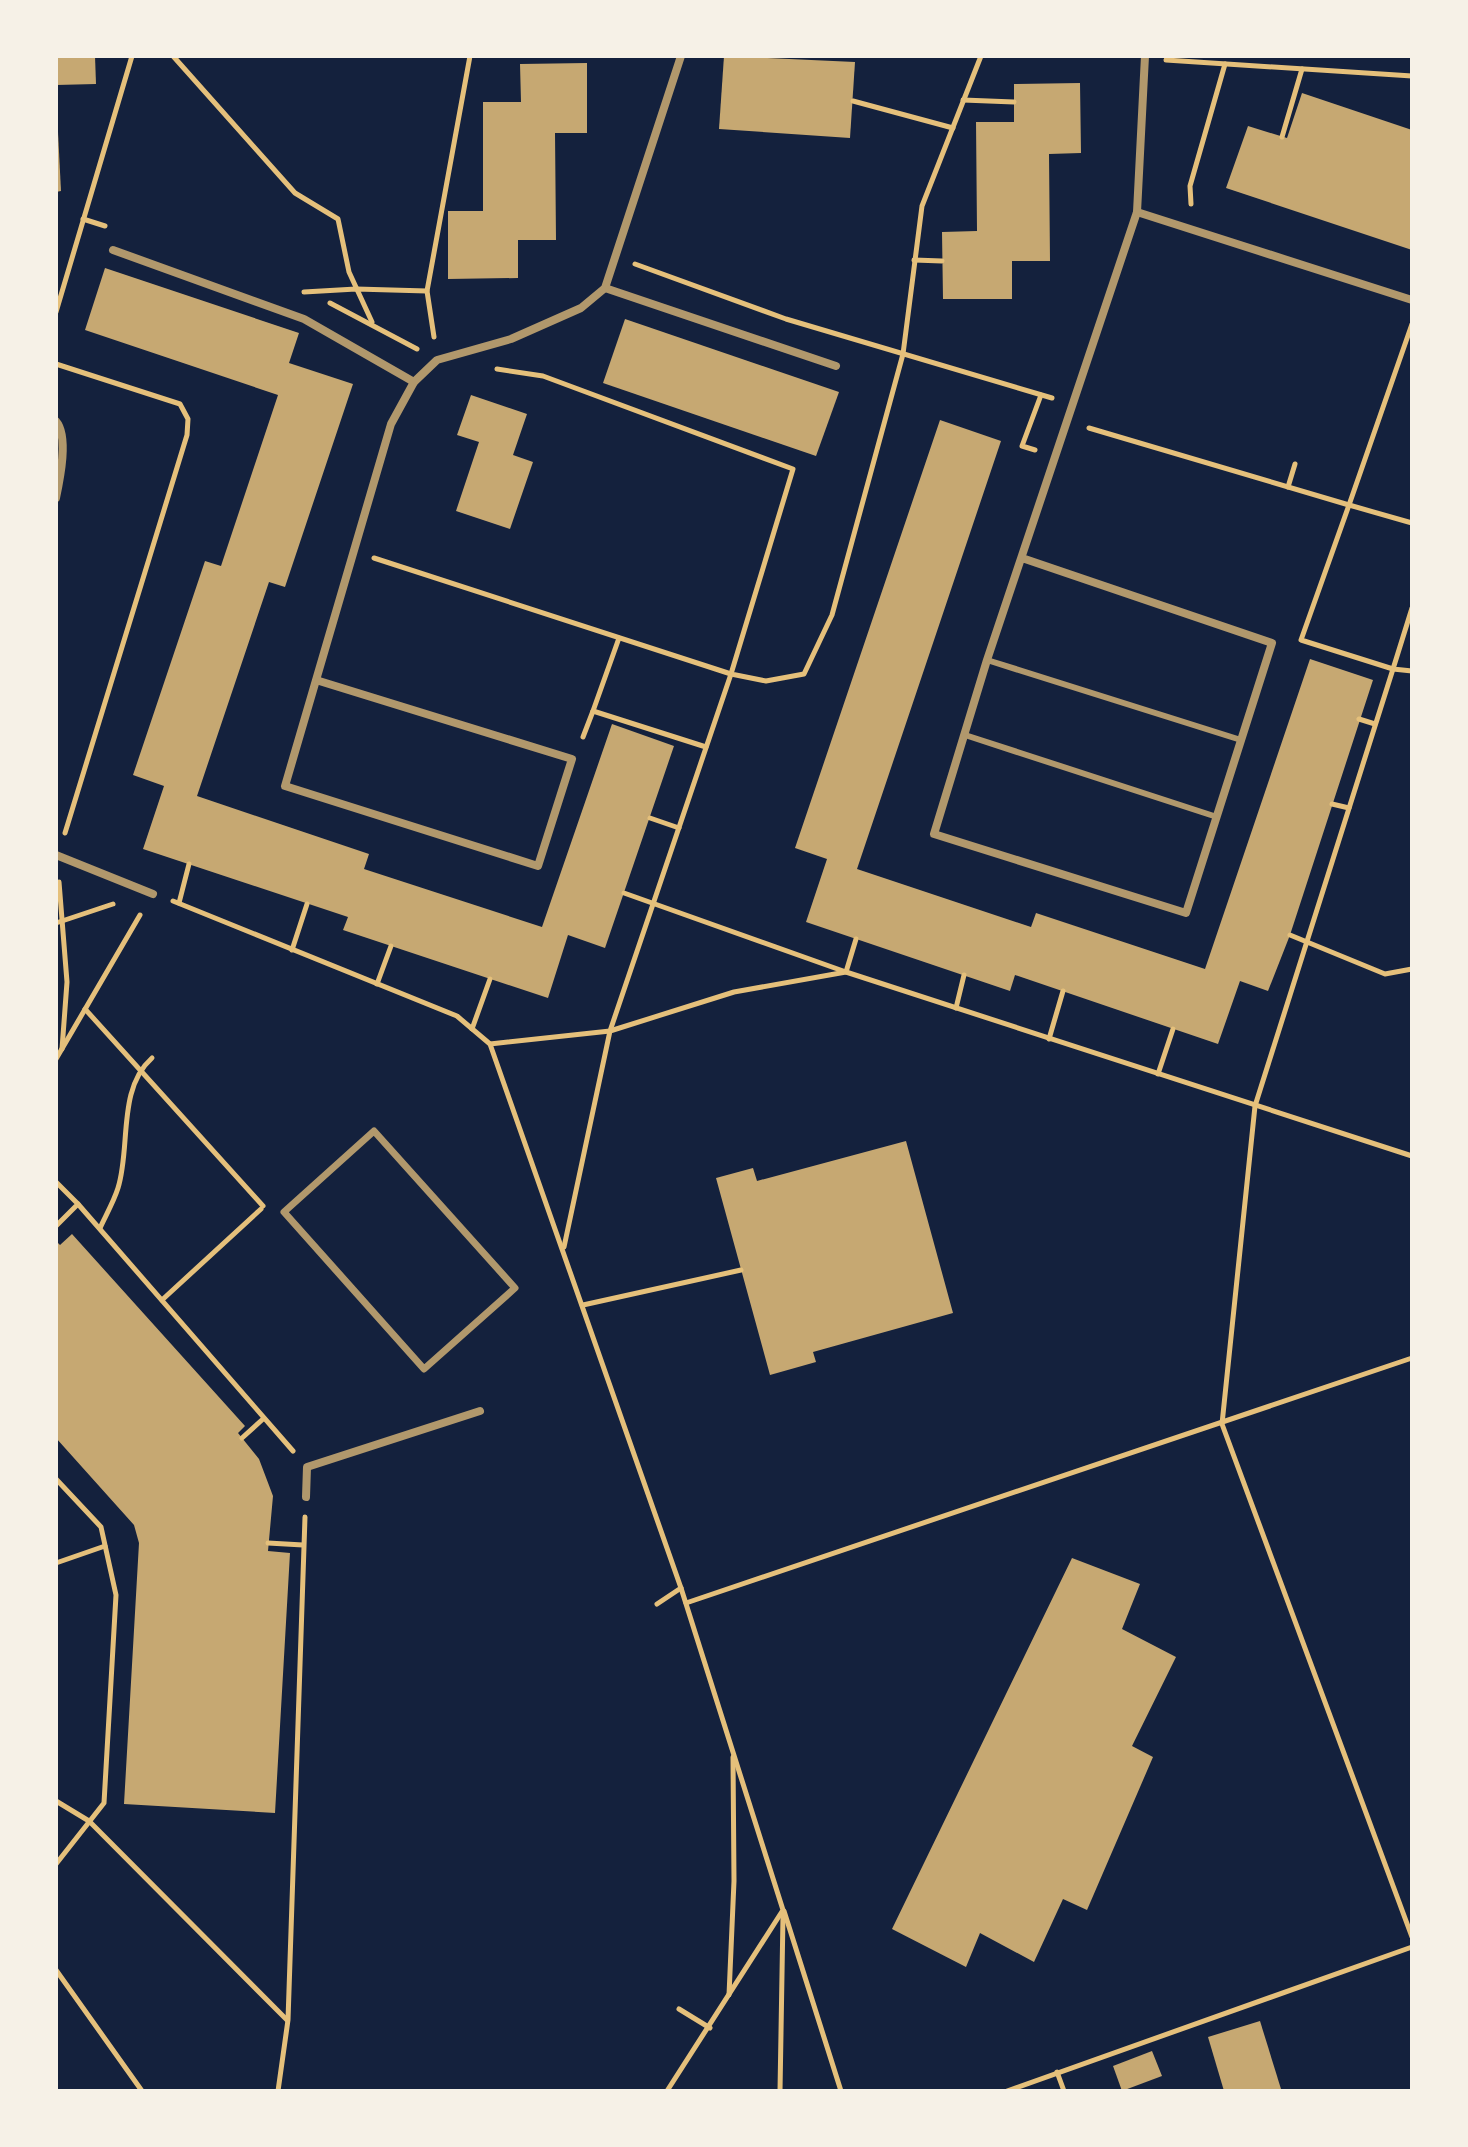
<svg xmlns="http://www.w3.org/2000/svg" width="1468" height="2147" font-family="'Space Grotesk',sans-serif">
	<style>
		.building { fill: #c6a872 }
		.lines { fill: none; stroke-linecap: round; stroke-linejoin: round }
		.path { stroke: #e5c07b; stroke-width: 5 }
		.service { stroke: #b1986c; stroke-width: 6 }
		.pedestrian { stroke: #b1986c; stroke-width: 7 }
		.minor { stroke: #b1986c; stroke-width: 8 }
	</style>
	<rect width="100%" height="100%" fill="#14213d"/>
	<g class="building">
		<polygon points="56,56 95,56 96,84 56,85"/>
		<polygon points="724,56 855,62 850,138 719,129"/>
		<polygon points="587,63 587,133 555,133 556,240 518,240 518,278 448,279 448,211 483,211 483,102 521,102 520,64"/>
		<polygon points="1080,83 1081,153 1049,154 1050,261 1012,261 1012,299 943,299 942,232 977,231 976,122 1014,122 1014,84"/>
		<polygon points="56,93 61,191 56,192"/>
		<polygon points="1302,93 1412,130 1412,250 1226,188 1248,126 1287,138"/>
		<polygon points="105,268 299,333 289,363 353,384 285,587 269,582 197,796 369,854 364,869 542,927 612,724 674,746 605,948 568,935 548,998 343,930 348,917 143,849 164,786 133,775 205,561 221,566 278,395 85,330"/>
		<polygon points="625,319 839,392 816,456 603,383"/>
		<polygon points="471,395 527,414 513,455 533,462 510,529 456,511 479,442 457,435"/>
		<polygon points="940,420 1001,441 857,869 1031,927 1036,913 1205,969 1310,659 1373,680 1290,935 1268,991 1240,981 1218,1044 1015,975 1010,991 806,922 827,859 795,848"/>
		<polygon points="906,1141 953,1313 813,1352 816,1362 770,1375 716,1178 753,1168 757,1181"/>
		<polygon points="72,1234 245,1426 238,1433 259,1459 273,1496 268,1551 290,1553 275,1813 124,1804 139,1543 134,1525 56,1438 56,1241 60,1245"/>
		<polygon points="1072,1558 1140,1584 1122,1629 1176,1657 1132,1746 1153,1757 1087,1910 1063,1899 1034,1962 980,1933 966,1967 892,1929"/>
		<polygon points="1260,2021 1281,2089 1224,2091 1208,2037"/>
		<polygon points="1152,2051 1162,2076 1122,2091 1113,2066"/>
	</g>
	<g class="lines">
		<g class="path">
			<polyline points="173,56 295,193 338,219 349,272 372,322"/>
			<polyline points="1166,60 1412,76"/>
			<polyline points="963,100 1014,102"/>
			<polyline points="853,101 953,128"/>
			<polyline points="1282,137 1302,69"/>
			<polyline points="1191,204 1190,186 1225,64"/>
			<polyline points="83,219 105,226"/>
			<polyline points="914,260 942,261"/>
			<polyline points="635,264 786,319 1052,398"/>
			<polyline points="304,292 356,289 427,291"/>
			<polyline points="330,303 417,349"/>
			<polyline points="56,312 132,56"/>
			<polyline points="1412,324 1349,505 1412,523"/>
			<polyline points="434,337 427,291 470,56"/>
			<polyline points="56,364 180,404 188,419 187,435 65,833"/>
			<polyline points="497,369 543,376 793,469 731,674 766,681 804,674 832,615 903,354 922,206 981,56"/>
			<polyline points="1089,428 1349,505 1301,640 1393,669 1255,1106 1222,1424 1412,1937"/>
			<polyline points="1035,450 1022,446 1041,395"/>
			<polyline points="1288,487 1295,464"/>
			<polyline points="374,558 731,674 610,1031 490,1044"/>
			<polyline points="1412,608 1393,669 1412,671"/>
			<polyline points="593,711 619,638"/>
			<polyline points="1359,719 1375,724"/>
			<polyline points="583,737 593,711 706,747"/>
			<polyline points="1332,804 1349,808"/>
			<polyline points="650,818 679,828"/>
			<polyline points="59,882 67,982 62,1049"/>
			<polyline points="624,893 846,972 1412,1156"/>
			<polyline points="173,901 457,1016 490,1044 681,1588 783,1910 667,2091"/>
			<polyline points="179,903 189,864"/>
			<polyline points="56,923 113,904"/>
			<polyline points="1290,935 1385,974 1412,969"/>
			<polyline points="292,950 307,904"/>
			<polyline points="377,984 391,946"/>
			<polyline points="956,1008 964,975"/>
			<polyline points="85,1009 263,1206"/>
			<polyline points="472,1029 490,979"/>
			<polyline points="1049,1039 1063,991"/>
			<polyline points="56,1059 140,915"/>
			<polyline points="1158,1074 1173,1029"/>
			<polyline points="56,1182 78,1204 56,1226"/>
			<polyline points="78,1204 293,1451"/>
			<path d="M100 1228C106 1215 114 1201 118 1188 131 1147 117 1089 152 1058"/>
			<polyline points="564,1247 610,1031 734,992 846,972 856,939"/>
			<polyline points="162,1300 261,1209"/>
			<polyline points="583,1305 741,1270"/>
			<polyline points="242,1438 263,1419"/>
			<polyline points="56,1479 101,1527 116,1595 104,1803 56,1864"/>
			<polyline points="268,1543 303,1545"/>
			<polyline points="56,1563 105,1546"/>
			<polyline points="686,1603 1412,1358"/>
			<polyline points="657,1604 681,1588"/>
			<polyline points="56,1801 89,1821 287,2020"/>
			<polyline points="784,1911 841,2091"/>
			<polyline points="56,1970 142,2091"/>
			<polyline points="729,1995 734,1881 733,1757"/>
			<polyline points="679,2009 710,2028"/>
			<polyline points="1057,2072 1064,2091"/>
			<polyline points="278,2091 288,2020 305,1517"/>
			<polyline points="780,2091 783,1916"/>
			<polyline points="1007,2091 1412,1947"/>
		</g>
		<g class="service">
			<polyline points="987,660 1241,740"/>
			<polyline points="965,735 1217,817"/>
		</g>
		<polygon class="pedestrian" points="374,1131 515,1288 424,1369 284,1212"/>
		<g class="minor">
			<polyline points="1137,212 1412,300"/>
			<polyline points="113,250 304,319 414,382"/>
			<polyline points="605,288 836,366"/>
			<path d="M56 421C69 436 60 479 56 498"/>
			<polyline points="1022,558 1272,643 1186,913 934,834 987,660 1137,212 1145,56"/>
			<polyline points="316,680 572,759 538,866 285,786 391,424 414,382 437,360 511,339 581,308 605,288 681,56"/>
			<polyline points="56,855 153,894"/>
			<polyline points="306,1497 307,1467 480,1411"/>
		</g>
	</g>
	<rect width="1468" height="2147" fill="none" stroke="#f6f1e7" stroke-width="116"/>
</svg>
